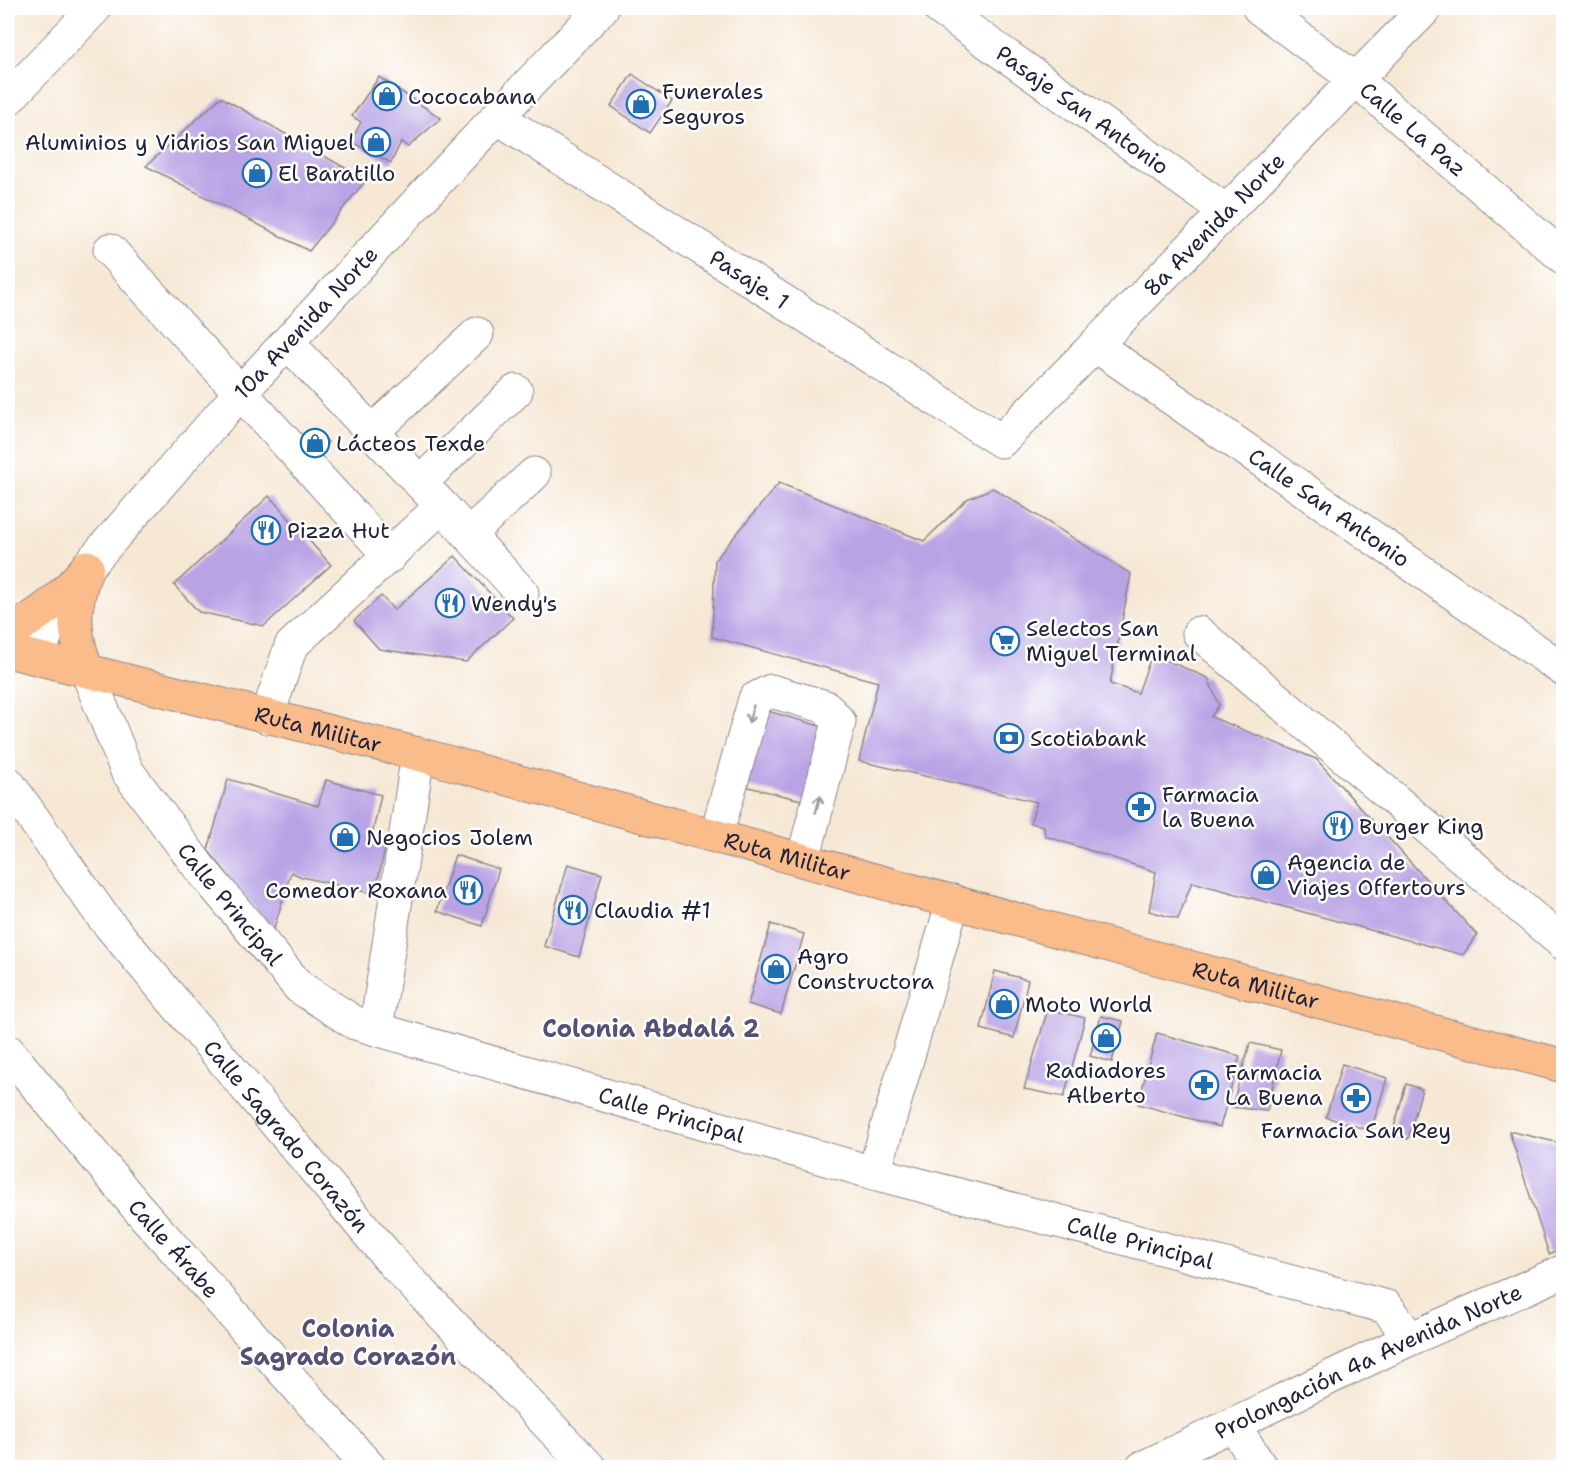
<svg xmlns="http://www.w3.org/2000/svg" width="1571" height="1475" font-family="'Shantell Sans',sans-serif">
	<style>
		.building { fill: #b8a3e5 }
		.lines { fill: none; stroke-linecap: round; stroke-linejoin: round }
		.minor-casing { stroke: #8c8588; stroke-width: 35 }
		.major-casing { stroke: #8c8588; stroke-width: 35 }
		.minor { stroke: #fff; stroke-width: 33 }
		.major { stroke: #f9bc8a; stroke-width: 33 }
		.oneway { stroke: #9c9ca7 }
		.labels { text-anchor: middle; stroke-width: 5; stroke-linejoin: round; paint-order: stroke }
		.poi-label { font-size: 22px; fill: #22223b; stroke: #fff; text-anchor: start }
		.street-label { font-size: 22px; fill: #22223b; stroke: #fff }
		.neighbourhood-label { font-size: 24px; font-weight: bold; fill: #564f76; stroke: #fff }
	</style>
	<rect width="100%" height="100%" fill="#fff"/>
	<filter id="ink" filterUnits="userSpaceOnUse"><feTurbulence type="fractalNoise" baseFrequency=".0167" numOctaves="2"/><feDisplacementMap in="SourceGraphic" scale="12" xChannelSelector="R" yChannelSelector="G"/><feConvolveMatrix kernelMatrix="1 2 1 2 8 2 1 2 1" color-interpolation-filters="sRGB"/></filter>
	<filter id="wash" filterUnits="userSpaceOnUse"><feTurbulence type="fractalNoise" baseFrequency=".008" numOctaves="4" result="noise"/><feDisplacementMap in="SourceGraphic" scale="24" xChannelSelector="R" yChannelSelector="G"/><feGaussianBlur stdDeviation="1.35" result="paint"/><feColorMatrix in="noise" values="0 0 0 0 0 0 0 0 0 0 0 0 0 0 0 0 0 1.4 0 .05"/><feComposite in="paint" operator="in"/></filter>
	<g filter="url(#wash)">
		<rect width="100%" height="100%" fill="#f6e8d5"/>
		<g id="blocks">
			<g class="building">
				<polygon points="632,74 672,101 650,133 611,106"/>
				<polygon points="379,77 441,118 408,147 401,142 391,163 351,142 361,122 352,116"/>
				<polygon points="221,97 366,180 309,251 146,166"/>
				<polygon points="316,430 328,442 314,456 302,444"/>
				<polygon points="779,483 924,541 967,499 993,488 1131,574 1110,684 1138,693 1152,654 1208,678 1219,705 1211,717 1316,759 1477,935 1463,955 1192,882 1178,919 1149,911 1156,872 1045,836 1044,826 1030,823 1037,802 859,761 878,682 712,637 715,560"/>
				<polygon points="269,496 331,565 264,626 199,612 174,585"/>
				<polygon points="455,556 513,618 466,662 379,649 354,621 381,596 394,610"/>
				<polygon points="764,710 827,728 806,801 744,786"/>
				<polygon points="228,779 318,806 326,780 381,795 372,835 387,839 375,894 302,877 291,872 273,932 208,850"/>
				<polygon points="455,855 499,869 482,926 437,911"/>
				<polygon points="568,864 602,874 579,957 544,946"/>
				<polygon points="771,924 804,934 781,1014 748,1004"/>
				<polygon points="995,971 1028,980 1014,1038 981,1029"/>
				<polygon points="1048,1009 1085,1018 1064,1097 1024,1089"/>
				<polygon points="1101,1016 1123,1021 1112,1062 1090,1056"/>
				<polygon points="1157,1033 1240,1056 1220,1127 1138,1104"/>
				<polygon points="1250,1043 1281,1050 1267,1111 1232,1107"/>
				<polygon points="1342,1064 1387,1078 1371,1131 1326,1117"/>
				<polygon points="1406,1084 1422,1089 1408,1139 1392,1135"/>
				<polygon points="1509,1131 1564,1144 1564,1248 1549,1254"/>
			</g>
		</g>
	</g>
	<g filter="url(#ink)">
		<use href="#blocks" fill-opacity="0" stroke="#8c8588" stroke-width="1.5"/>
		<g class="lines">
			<g class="minor-casing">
				<g id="minor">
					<path id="s1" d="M939 8 1226 211"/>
					<path id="s2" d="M1259 8 1355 79 1564 258"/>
					<polyline points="8,99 95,8"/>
					<path id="s3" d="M497 117 1001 441 1426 8"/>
					<polyline points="110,250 390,556"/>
					<path id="s4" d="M1095 345 1564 670"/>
					<polyline points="372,432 477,334"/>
					<polyline points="420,483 516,391"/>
					<polyline points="442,506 522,593"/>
					<polyline points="468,535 534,474"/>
					<polyline points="1199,633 1564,944"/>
					<path id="s5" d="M38 658 49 626 87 567 240 393 497 117 602 8"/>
					<path id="s6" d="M87 671 127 771 199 867 299 987 355 1023 874 1173 1387 1307 1410 1339"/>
					<polyline points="267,717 291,646 442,506 288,343"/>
					<path id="s7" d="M8 783 103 917 394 1264 590 1468"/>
					<polyline points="716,836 755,699 771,691 826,707 839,722 803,860"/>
					<polyline points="376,1029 418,754"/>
					<path id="s8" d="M8 1051 137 1207 370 1468"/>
					<polyline points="874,1173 953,901"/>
					<polyline points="1233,1424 1261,1468"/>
					<path id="s9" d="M1142 1468 1410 1339 1564 1271"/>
				</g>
			</g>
			<g class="major-casing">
				<g id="major">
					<path d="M87 567C72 608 72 630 87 671"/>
					<path d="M8 633C40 614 60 600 84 571"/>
					<path id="s10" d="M8 651 418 754 1185 966 1564 1066"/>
				</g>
			</g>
			<use href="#minor" class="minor"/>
			<use href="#major" class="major"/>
		</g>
		<defs><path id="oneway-shaft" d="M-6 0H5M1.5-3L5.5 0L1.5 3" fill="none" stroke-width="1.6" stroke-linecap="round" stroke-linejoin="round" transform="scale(1.5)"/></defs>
		<g class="oneway">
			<use href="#oneway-shaft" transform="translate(751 714) rotate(106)"/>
			<use href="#oneway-shaft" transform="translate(818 804) rotate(-75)"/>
		</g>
	</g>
	<defs>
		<g id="shop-ring" transform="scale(1.5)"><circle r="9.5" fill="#fff" stroke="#1f6fb2" stroke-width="1.5"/><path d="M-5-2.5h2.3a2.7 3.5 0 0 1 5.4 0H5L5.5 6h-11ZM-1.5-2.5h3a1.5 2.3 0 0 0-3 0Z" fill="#1f6fb2"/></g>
		<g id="restaurant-ring" transform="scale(1.5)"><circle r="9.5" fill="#fff" stroke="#1f6fb2" stroke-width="1.5"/><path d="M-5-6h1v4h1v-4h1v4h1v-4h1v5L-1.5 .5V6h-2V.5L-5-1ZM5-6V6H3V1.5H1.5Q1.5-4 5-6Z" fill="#1f6fb2"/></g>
		<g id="supermarket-ring" transform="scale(1.5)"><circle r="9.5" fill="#fff" stroke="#1f6fb2" stroke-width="1.5"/><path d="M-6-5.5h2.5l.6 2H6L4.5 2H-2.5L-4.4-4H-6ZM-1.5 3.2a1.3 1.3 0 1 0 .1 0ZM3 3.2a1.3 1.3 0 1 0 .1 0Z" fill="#1f6fb2"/></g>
		<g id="bank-ring" transform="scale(1.5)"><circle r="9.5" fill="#fff" stroke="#1f6fb2" stroke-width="1.5"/><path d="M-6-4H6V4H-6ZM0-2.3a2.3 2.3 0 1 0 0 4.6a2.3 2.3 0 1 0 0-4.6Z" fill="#1f6fb2"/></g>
		<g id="pharmacy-ring" transform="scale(1.5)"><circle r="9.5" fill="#fff" stroke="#1f6fb2" stroke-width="1.5"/><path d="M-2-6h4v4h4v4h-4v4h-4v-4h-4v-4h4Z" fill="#1f6fb2"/></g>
	</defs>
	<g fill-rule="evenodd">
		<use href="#shop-ring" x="387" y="96"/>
		<use href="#shop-ring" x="641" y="104"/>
		<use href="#shop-ring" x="376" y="142"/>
		<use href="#shop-ring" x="257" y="173"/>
		<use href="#shop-ring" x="315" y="443"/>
		<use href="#restaurant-ring" x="266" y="530"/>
		<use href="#restaurant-ring" x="450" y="603"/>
		<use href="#supermarket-ring" x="1005" y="641"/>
		<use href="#bank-ring" x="1009" y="738"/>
		<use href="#pharmacy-ring" x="1141" y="807"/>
		<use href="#restaurant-ring" x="1338" y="826"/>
		<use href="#shop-ring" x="345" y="837"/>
		<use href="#shop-ring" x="1266" y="875"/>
		<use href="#restaurant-ring" x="468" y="890"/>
		<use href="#restaurant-ring" x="573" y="910"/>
		<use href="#shop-ring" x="776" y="969"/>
		<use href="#shop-ring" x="1004" y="1004"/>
		<use href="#shop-ring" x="1106" y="1038"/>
		<use href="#pharmacy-ring" x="1204" y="1085"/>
		<use href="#pharmacy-ring" x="1356" y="1098"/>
	</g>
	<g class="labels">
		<g class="poi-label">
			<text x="662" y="99">Funerales<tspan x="662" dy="25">Seguros</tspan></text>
			<text x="408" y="104">Cococabana</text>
			<text x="355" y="150" text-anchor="end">Aluminios y Vidrios San Miguel</text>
			<text x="278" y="181">El Baratillo</text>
			<text x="336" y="451">Lácteos Texde</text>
			<text x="287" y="538">Pizza Hut</text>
			<text x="471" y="611">Wendy's</text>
			<text x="1026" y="636">Selectos San<tspan x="1026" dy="25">Miguel Terminal</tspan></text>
			<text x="1030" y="746">Scotiabank</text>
			<text x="1162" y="802">Farmacia<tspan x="1162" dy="25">la Buena</tspan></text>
			<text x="1359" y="834">Burger King</text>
			<text x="366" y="845">Negocios Jolem</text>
			<text x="1287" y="870">Agencia de<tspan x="1287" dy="25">Viajes Offertours</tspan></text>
			<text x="447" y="898" text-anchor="end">Comedor Roxana</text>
			<text x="594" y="918">Claudia #1</text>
			<text x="797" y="964">Agro<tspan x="797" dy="25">Constructora</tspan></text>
			<text x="1025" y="1012">Moto World</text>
			<text x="1106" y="1078" text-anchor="middle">Radiadores<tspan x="1106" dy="25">Alberto</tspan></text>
			<text x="1225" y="1080">Farmacia<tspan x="1225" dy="25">La Buena</tspan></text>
			<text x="1356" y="1138" text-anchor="middle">Farmacia San Rey</text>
		</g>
		<g class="street-label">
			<text dy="8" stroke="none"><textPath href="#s1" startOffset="176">Pasaje San Antonio</textPath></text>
			<text dy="8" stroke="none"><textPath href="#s2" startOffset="196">Calle La Paz</textPath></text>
			<text dy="8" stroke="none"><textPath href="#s3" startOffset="903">8a Avenida Norte</textPath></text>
			<text dy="8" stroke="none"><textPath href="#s3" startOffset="300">Pasaje. 1</textPath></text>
			<text dy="8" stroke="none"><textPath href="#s5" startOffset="432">10a Avenida Norte</textPath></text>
			<text dy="8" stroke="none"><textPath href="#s4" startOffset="285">Calle San Antonio</textPath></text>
			<text dy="8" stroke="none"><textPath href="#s10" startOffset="320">Ruta Militar</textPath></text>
			<text dy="8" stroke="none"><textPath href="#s10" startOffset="806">Ruta Militar</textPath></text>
			<text dy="8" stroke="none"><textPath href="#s6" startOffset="276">Calle Principal</textPath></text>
			<text dy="8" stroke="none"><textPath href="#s10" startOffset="1292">Ruta Militar</textPath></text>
			<text dy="8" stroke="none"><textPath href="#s6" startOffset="780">Calle Principal</textPath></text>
			<text dy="8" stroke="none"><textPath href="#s7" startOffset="450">Calle Sagrado Corazón</textPath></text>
			<text dy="8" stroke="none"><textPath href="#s6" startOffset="1266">Calle Principal</textPath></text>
			<text dy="8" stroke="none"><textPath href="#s8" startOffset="258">Calle Árabe</textPath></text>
			<text dy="8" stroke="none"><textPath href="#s9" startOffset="250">Prolongación 4a Avenida Norte</textPath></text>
		</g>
		<g class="neighbourhood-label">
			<text x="651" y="1037">Colonia Abdalá 2</text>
			<text x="348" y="1337">Colonia<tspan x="348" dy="28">Sagrado Corazón</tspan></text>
		</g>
	</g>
	<rect width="1571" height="1475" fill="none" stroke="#fff" stroke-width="30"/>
</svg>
